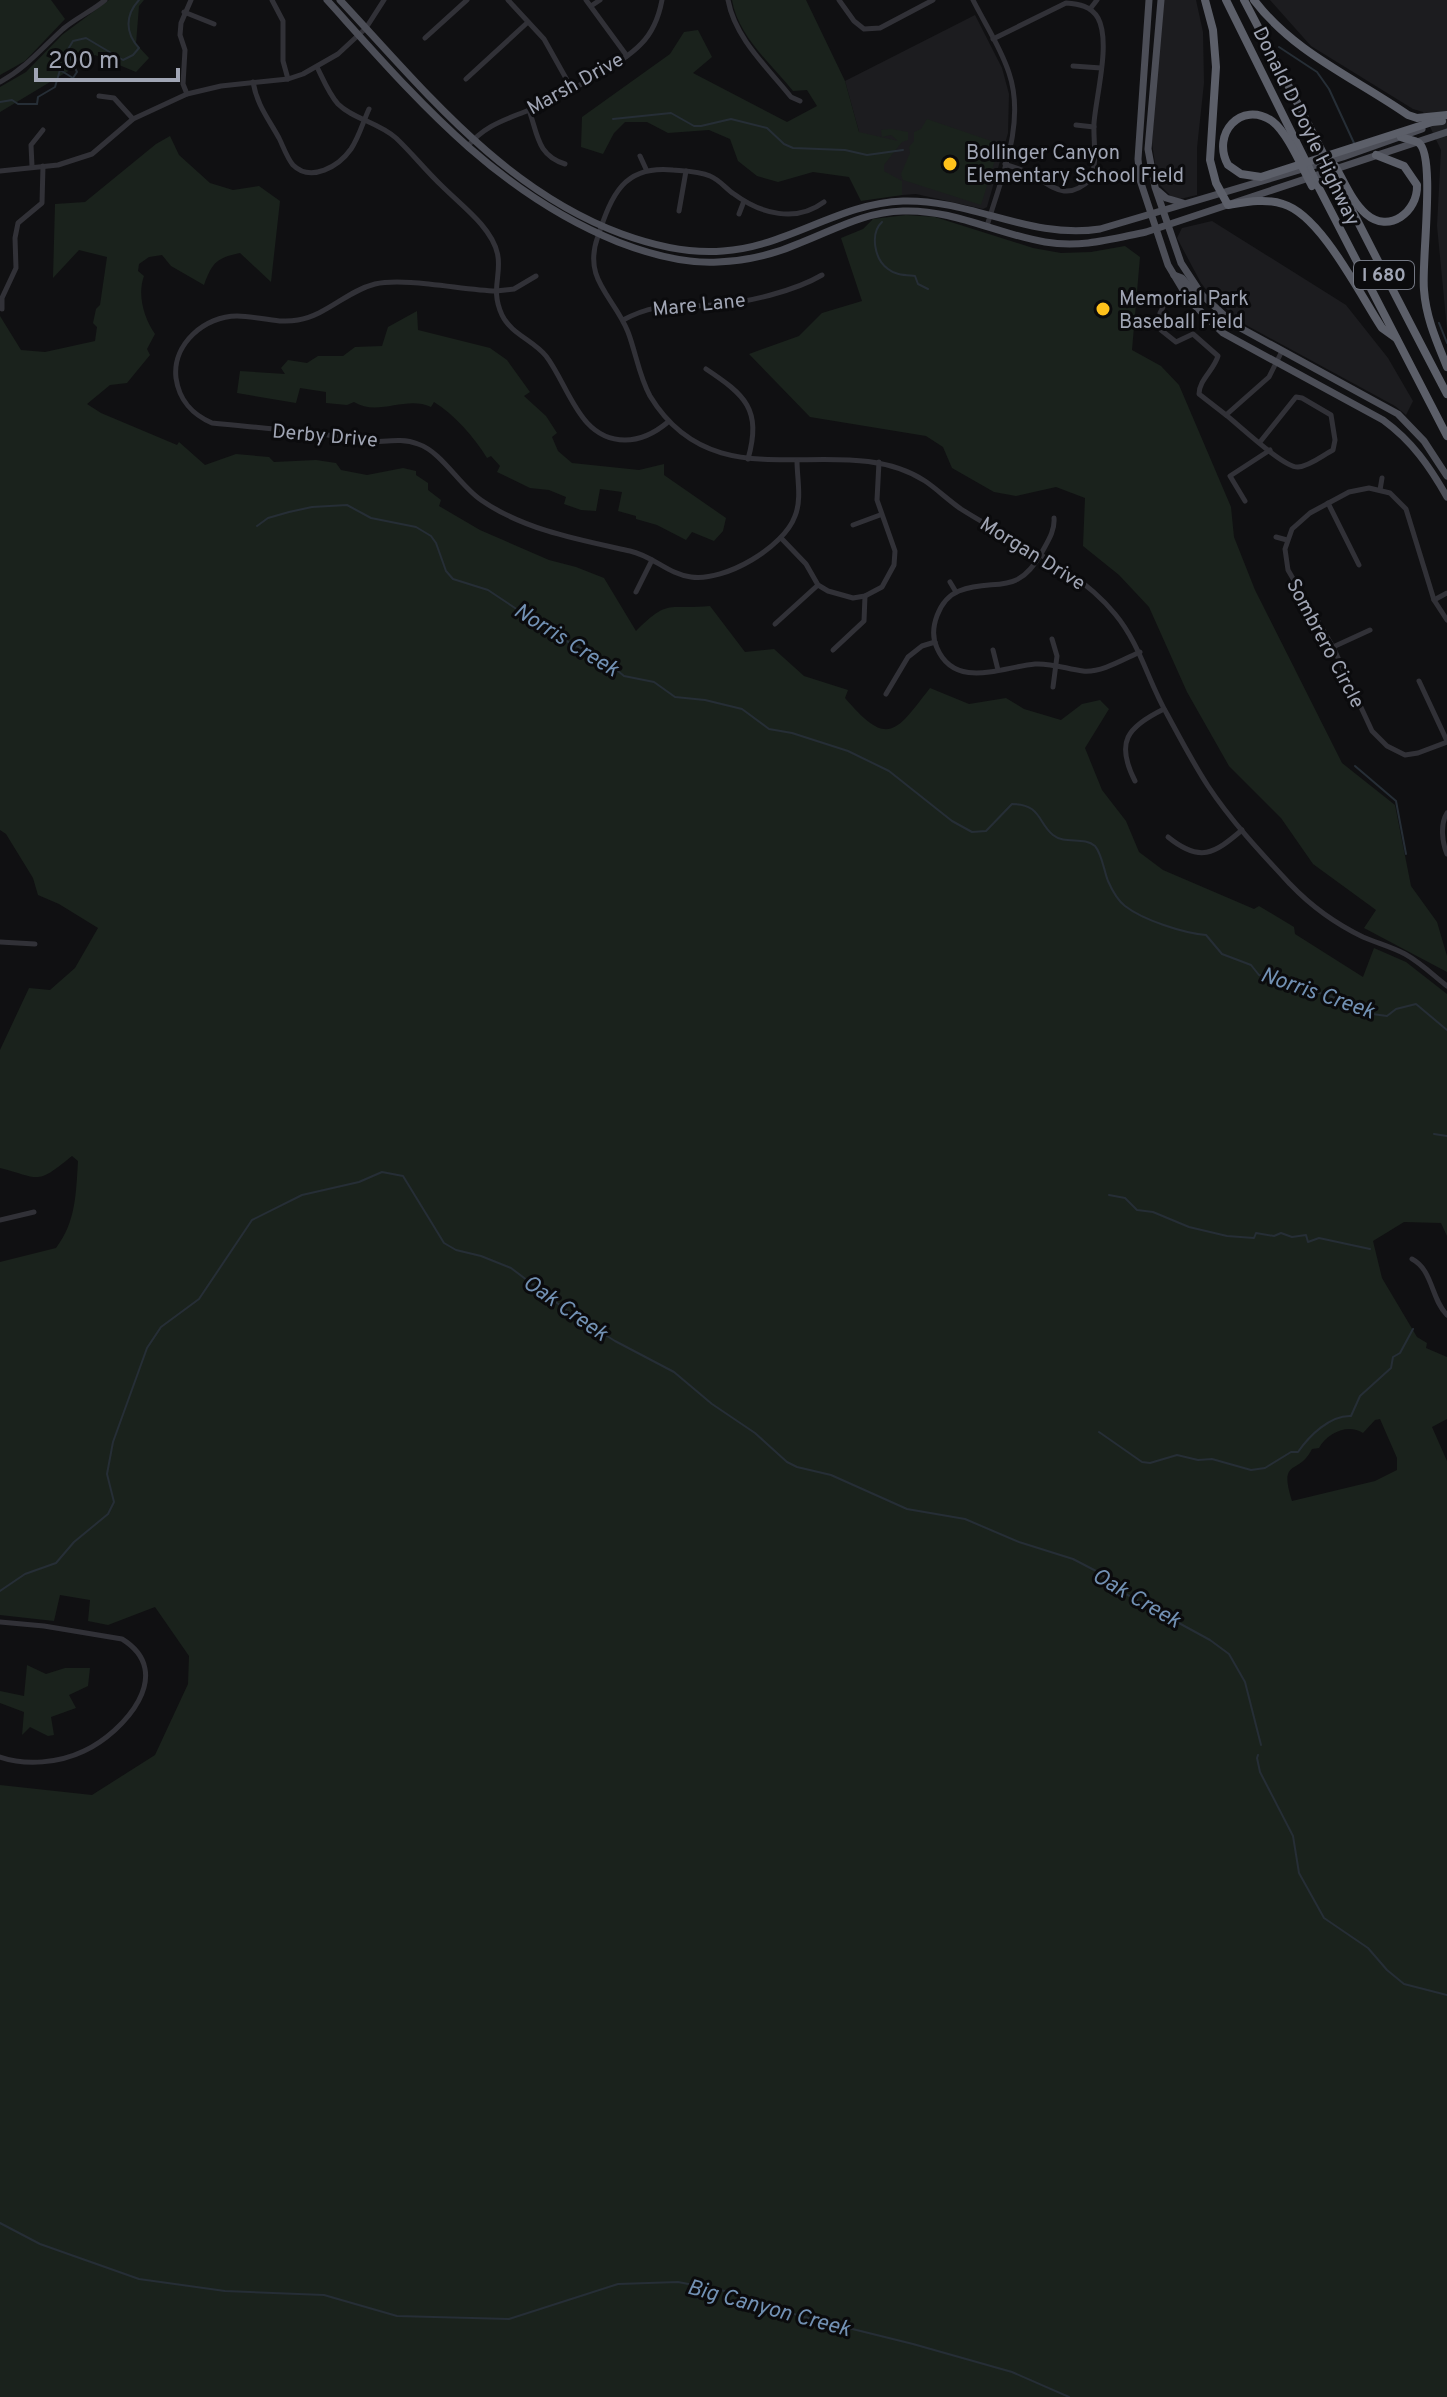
<svg xmlns="http://www.w3.org/2000/svg" width="1447" height="2397" font-family="Overpass,sans-serif">
	<style>
		.built { fill: #1c1c1f }
		.green { fill: #1a221c; fill-rule: evenodd }
		.lines { fill: none; stroke-linecap: round; stroke-linejoin: round }
		.stream { stroke: #262e36; stroke-width: 2 }
		.minor { stroke: #313137; stroke-width: 5 }
		.major { stroke: #4c4e57; stroke-width: 7 }
		.highway { stroke: #5c5f69; stroke-width: 8 }
		.poi-dot { fill: #ffc11b; stroke: #0b0b0d; stroke-width: 3 }
		.labels { text-anchor: middle; stroke-width: 6; stroke-linejoin: round; paint-order: stroke }
		.shield { fill: #0b0b0d; stroke: #737782; stroke-width: 2 }
		.shield-label { font-size: 18px; font-weight: bold; fill: #a0a5b4 }
		.street-label { font-size: 20px; fill: #a0a5b4; stroke: #0b0b0d }
		.poi-label { font-size: 20px; fill: #a0a5b4; stroke: #0b0b0d; text-anchor: start }
		.water-label { font-size: 22px; font-style: italic; fill: #7291b4; stroke: #0b0b0d }
	</style>
	<rect width="100%" height="100%" fill="#101012"/>
	<g class="built">
		<polygon points="1162,0 1196,0 1203,32 1204,83 1197,148 1197,195 1180,199 1172,197 1158,183 1152,143"/>
		<polygon points="1270,0 1447,0 1447,329 1437,226 1441,150 1423,112 1413,109 1311,46"/>
		<polygon points="975,15 1002,68 1009,94 1008,133 987,207 983,209 916,194 877,197 845,81"/>
		<polygon points="1212,221 1346,305 1388,358 1413,401 1406,415 1395,406 1246,325 1211,296 1201,283 1177,238 1182,228"/>
	</g>
	<g class="green">
		<polygon points="0,0 51,0 65,19 25,61 0,75"/>
		<polygon points="109,0 144,0 139,6 136,44 149,58 136,72 95,55 0,112 0,87 26,72 62,35"/>
		<path d="M732 0H806L845 81 859 132 898 141 891 135 882 137 881 130 891 129 908 132V140L902 142 884 165V171L902 181V195L861 201 849 177 813 172 778 182 757 176 738 161 730 139 709 130 668 133 647 122H625L614 133 603 154 581 147 582 117 670 54 684 32 698 30 712 57 693 73 787 122 817 106 807 90 793 91C771 64 738 36 732 0Z"/>
		<polygon points="927,119 1000,144 981,205 903,180 901,174 910,153 909,147 914,141 914,132 921,129"/>
		<path d="M170 136 179 155 210 183 233 190 259 186 280 201 271 282 240 253C216 258 212 263 204 285L171 266 162 255 149 257 139 264 138 271 144 276C137 295 144 318 155 334L147 349 150 355 127 383 110 385 87 404 101 413 177 445 179 442 205 465 236 454 269 457 274 462 316 460 336 463 341 470 367 475 403 468 416 471V475L428 483V490L441 500 439 506 480 530 549 560 576 567 604 578 636 631C669 598 667 610 710 606L745 652 774 649 804 676 848 690 845 698C888 748 895 733 930 688L969 704 1006 698 1024 709 1061 720 1082 704 1100 700 1109 709 1085 748 1102 790 1126 821 1139 852 1163 870 1254 909 1259 906 1294 927 1295 934 1363 977 1374 948 1406 962 1447 994V1236L1441 1223 1404 1222 1373 1241 1382 1278 1417 1337 1427 1343 1426 1348 1447 1357V1419L1432 1427 1447 1461V2397H0V1785L92 1795 155 1755 188 1684 189 1656 155 1607 108 1625 88 1621 90 1600 60 1595 54 1621 0 1615V1262L56 1248C76 1222 76 1193 78 1161L72 1156C36 1185 42 1179 0 1168V1050L29 988 50 990 75 968 98 928 59 904 38 895 33 878 6 834 0 830V316L21 350 45 352 95 341 97 327 93 323 96 309 100 305 107 257 79 250 53 278 55 204 85 202 156 144ZM1380 1419 1397 1458V1470L1375 1481 1292 1501C1278 1457 1299 1476 1312 1449L1319 1448C1327 1433 1348 1423 1363 1433L1375 1420Z"/>
		<polygon points="906,215 935,217 1033,248 1061,253 1091,252 1125,246 1140,257 1132,350 1161,366 1179,385 1231,507 1234,537 1255,590 1342,763 1395,805 1411,886 1437,922 1447,956 1447,972 1364,928 1376,910 1313,864 1281,818 1229,766 1187,692 1149,607 1119,575 1083,546 1085,498 1056,487 1016,496 994,492 952,468 943,447 926,436 810,417 749,354 799,336 822,313 862,301 841,238 863,229 873,219"/>
		<path d="M417 311 418 330 490 348 507 360 530 392 524 396 546 416 557 433 552 437 558 451 572 463 639 470 664 464V475L726 518 723 531 714 541 692 532 686 540 657 525 636 519V516L618 511 622 492 600 489 596 511 581 510 564 504 566 497 549 490 530 488 497 472 500 466 491 456 487 458C474 437 455 415 434 402L431 407C406 395 378 417 354 402L347 405 326 403V392L300 388 296 403 237 393 240 371 285 374 281 368 288 360 307 363 318 356H343L355 347 382 346 388 327Z"/>
		<polygon points="27,1665 46,1674 65,1668 90,1668 88,1686 69,1695 76,1708 51,1717 54,1735 48,1736 30,1727 22,1735 24,1712 0,1703 0,1691 24,1696"/>
	</g>
	<g class="lines">
		<g class="stream">
			<polyline points="1279,47 1317,72 1329,89 1354,143"/>
			<path d="M0 102 12 100 18 104H37L38 97 55 87 60 70 73 78 77 72 67 51 73 41 86 38 123 60 133 55 139 48C125 33 125 15 139 0"/>
			<polyline points="613,119 671,113 694,126 701,126 731,119 767,128 784,144 793,148 845,150 867,155 903,150"/>
			<path d="M882 222C870 233 874 259 888 269 895 275 906 275 915 276L918 284 928 289"/>
			<polyline points="1439,323 1447,343"/>
			<path d="M257 526 268 518 289 512 312 507 347 505 371 518 416 527 431 536 436 543 446 571 453 579 488 590 560 638 602 658 624 676 654 682 675 697 705 700 742 709 769 729 792 733 848 751 889 771 952 821 972 832 986 831 1012 804C1041 804 1038 823 1053 835 1065 845 1084 836 1095 846 1102 854 1104 871 1108 881 1112 890 1117 900 1125 906 1143 920 1183 933 1206 935L1222 954 1251 965 1259 975 1336 998 1365 1013 1387 1016 1396 1009 1416 1004 1447 1030"/>
			<polyline points="1355,766 1396,801 1406,854"/>
			<polyline points="1434,1134 1447,1136"/>
			<polyline points="1109,1195 1125,1198 1137,1210 1153,1212 1189,1227 1227,1236 1254,1238 1256,1233 1274,1236 1281,1233 1292,1237 1306,1235 1308,1242 1319,1238 1370,1249"/>
			<path d="M1099 1432 1142 1462 1150 1463 1177 1455 1198 1460 1212 1459 1251 1470 1265 1468 1291 1452H1298C1309 1436 1330 1415 1351 1416L1360 1396 1391 1368 1393 1357 1400 1353 1413 1329"/>
			<polyline points="0,1591 25,1574 56,1563 74,1542 108,1514 114,1502 107,1474 113,1442 147,1348 161,1327 199,1299 252,1220 302,1195 359,1182 382,1172 403,1176 444,1243 456,1250 481,1256 511,1268 569,1312 615,1341 674,1372 712,1404 755,1433 787,1462 797,1467 831,1475 907,1509 965,1519 1019,1542 1073,1559 1098,1572 1124,1593 1210,1640 1229,1654 1245,1682 1261,1745"/>
			<polyline points="1258,1755 1257,1758 1260,1772 1293,1836 1299,1873 1324,1918 1368,1948 1387,1970 1404,1984 1447,1995"/>
			<polyline points="0,2223 40,2244 139,2279 225,2291 324,2295 397,2316 509,2319 618,2284 678,2282 730,2292 800,2316 913,2344 1012,2372 1069,2397"/>
		</g>
		<g class="minor">
			<polyline points="272,0 283,21 283,61 288,79"/>
			<polyline points="508,0 544,39 572,89"/>
			<polyline points="586,0 627,56"/>
			<path d="M728 0C735 38 767 67 791 97L800 101"/>
			<polyline points="839,0 854,21 864,29 880,28 933,0"/>
			<path d="M973 0C985 24 1001 48 1009 73 1026 123 1001 178 987 226"/>
			<polyline points="591,6 600,0"/>
			<polyline points="1090,9 1097,0"/>
			<polyline points="184,12 214,24"/>
			<polyline points="425,38 467,0"/>
			<path d="M993 39 1066 3C1079 4 1091 6 1098 18 1111 42 1096 96 1094 123 1093 143 1098 160 1091 179 1066 203 1052 186 1029 173 1021 169 1013 167 1005 164"/>
			<polyline points="1073,66 1101,68"/>
			<path d="M317 67C323 79 329 94 338 104 353 119 378 122 396 138 412 153 426 171 442 186 455 199 469 210 481 224 516 265 485 279 502 315 511 334 533 340 546 356 569 386 579 440 625 440 642 440 655 433 668 422"/>
			<polyline points="466,79 528,22"/>
			<path d="M0 82C26 68 42 48 63 29 76 18 92 11 105 0"/>
			<path d="M253 82C257 105 268 118 279 138 283 146 287 158 293 165 311 183 339 166 351 149 359 137 363 122 369 109"/>
			<polyline points="187,94 183,84 185,50 180,35 181,23 191,0"/>
			<polyline points="99,96 114,98 133,119"/>
			<path d="M529 110C538 135 537 155 565 164"/>
			<polyline points="1076,125 1094,127"/>
			<path d="M467 147C485 125 505 120 529 110 559 97 620 66 641 44 653 32 659 16 662 0"/>
			<polyline points="640,156 646,169"/>
			<polyline points="32,166 31,145 43,130"/>
			<polyline points="0,171 58,165 92,154 133,119 187,94 221,86 288,79 303,74 338,54 366,28 384,0"/>
			<path d="M824 202C796 223 761 214 734 194 726 189 720 180 710 176 699 171 686 171 673 170 624 165 612 194 598 236 582 280 614 296 628 332 636 353 639 376 650 396 718 508 840 426 925 481 937 489 948 500 961 509 1012 542 1076 566 1115 614 1140 644 1148 681 1167 714 1180 738 1193 763 1208 786 1231 821 1262 854 1290 884 1311 906 1336 924 1363 937 1377 943 1392 947 1405 954 1421 963 1433 975 1447 986"/>
			<polyline points="679,211 686,171"/>
			<polyline points="739,214 744,201"/>
			<path d="M536 276 514 289 496 291C463 290 404 277 375 284 347 291 327 315 298 320 277 324 258 316 237 316 205 316 172 344 176 378 179 400 193 415 212 423 251 427 290 430 328 435 340 437 352 442 364 442 382 443 400 437 418 444 442 452 459 485 481 500 524 530 580 540 630 551 653 556 668 574 691 577 725 582 784 547 795 516 802 499 797 478 797 461"/>
			<path d="M1166 301 1160 313 1161 330 1176 342 1193 334 1218 356C1214 370 1199 380 1199 394L1226 415 1269 377 1282 351"/>
			<polyline points="2,309 2,298 16,268 15,238 18,223 42,203 43,166"/>
			<path d="M623 320C659 301 676 308 714 305 746 303 795 291 822 275"/>
			<path d="M706 369C745 395 762 409 748 459"/>
			<path d="M1226 415C1239 425 1284 468 1298 467 1310 466 1323 455 1333 450L1335 440 1331 415 1302 398 1296 397 1260 442"/>
			<polyline points="1380,490 1382,478"/>
			<polyline points="1245,501 1230,476 1270,450"/>
			<polyline points="1328,503 1359,565"/>
			<path d="M1054 518C1055 531 1048 541 1042 552 1017 598 995 577 959 591 939 599 928 629 937 648 955 690 1002 667 1035 664 1052 663 1067 669 1083 671 1101 673 1124 659 1140 652"/>
			<polyline points="853,525 880,515"/>
			<polyline points="1276,537 1287,540"/>
			<polyline points="782,539 806,564 818,585 828,591 853,598 865,596 882,587 894,565 895,551 877,500 879,462"/>
			<polyline points="950,582 956,592"/>
			<polyline points="636,592 652,560"/>
			<polyline points="1434,600 1447,593"/>
			<polyline points="1447,620 1434,600 1406,509 1390,493 1369,488 1349,492 1310,513 1292,529 1285,549 1288,570 1333,647 1372,731 1387,746 1405,755 1418,753 1447,742"/>
			<polyline points="775,624 818,585"/>
			<polyline points="1052,639 1057,656 1053,687"/>
			<polyline points="1333,647 1370,630"/>
			<polyline points="833,650 864,621 865,596"/>
			<polyline points="993,650 998,670"/>
			<polyline points="1419,681 1447,741"/>
			<polyline points="886,694 908,657 922,646 935,642"/>
			<path d="M1135 781C1115 742 1127 727 1164 709"/>
			<path d="M1447 813C1440 824 1442 842 1447 854"/>
			<path d="M1168 837C1200 863 1214 854 1242 830"/>
			<polyline points="0,942 35,944"/>
			<polyline points="0,1220 34,1212"/>
			<path d="M1412 1259C1433 1270 1431 1299 1447 1315"/>
			<path d="M0 1622 44 1626 122 1639C177 1673 124 1732 84 1751 59 1763 26 1766 0 1757"/>
		</g>
		<g class="major">
			<path d="M327 0C414 96 494 192 618 242 649 254 684 264 718 262 746 261 775 254 800 243 836 229 864 212 903 211 953 209 997 234 1045 242 1082 248 1111 239 1146 232L1447 132"/>
			<path d="M340 0C424 90 503 190 622 234 655 246 688 254 723 251 787 247 839 203 903 201 971 199 1031 240 1100 229L1343 157 1422 129"/>
			<path d="M1149 0 1138 159 1140 180 1168 265 1189 300 1223 333 1383 420C1412 441 1430 467 1447 497"/>
			<polyline points="1161,0 1148,149 1155,187 1181,263 1202,295 1235,325 1398,414 1424,441 1447,476"/>
			<polyline points="1158,191 1166,198 1183,203"/>
			<polyline points="1174,275 1182,278 1194,292 1200,291"/>
		</g>
		<g class="highway">
			<path d="M1205 0 1213 30 1216 67 1210 160 1216 183 1228 205C1246 202 1265 198 1283 204 1321 215 1360 295 1382 328L1396 338"/>
			<polyline points="1226,0 1320,190 1447,436"/>
			<path d="M1244 0C1313 131 1378 264 1447 394"/>
			<path d="M1254 0C1294 53 1355 78 1408 115L1417 118 1447 115"/>
			<path d="M1401 137C1406 139 1415 140 1419 143 1436 157 1421 264 1424 290 1426 318 1437 342 1447 367"/>
			<path d="M1335 166C1344 181 1352 202 1366 214 1389 234 1418 212 1417 185L1404 166 1376 155"/>
			<path d="M1312 186C1302 168 1288 133 1272 121 1241 100 1211 134 1228 165L1241 174 1261 177 1432 122 1442 121"/>
		</g>
	</g>
	<g class="poi-dot">
		<circle cx="950" cy="164" r="8"/>
		<circle cx="1103" cy="309" r="8"/>
	</g>
	<g class="labels">
		<rect class="shield" x="1354" y="261" width="60" height="28" rx="6"/>
		<g class="shield-label">
			<text x="1384" y="281">I 680</text>
		</g>
		<g class="street-label">
			<text transform="translate(575 83) rotate(-29)" y="7">Marsh Drive</text>
			<text transform="translate(1307 126) rotate(64)" y="7">Donald D Doyle Highway</text>
			<text transform="translate(699 304) rotate(-6)" y="7">Mare Lane</text>
			<text transform="translate(325 435) rotate(5)" y="7">Derby Drive</text>
			<text transform="translate(1033 553) rotate(32)" y="7">Morgan Drive</text>
			<text transform="translate(1326 643) rotate(62)" y="7">Sombrero Circle</text>
		</g>
		<g class="poi-label">
			<text x="966" y="159">Bollinger Canyon<tspan x="966" dy="23">Elementary School Field</tspan></text>
			<text x="1119" y="305">Memorial Park<tspan x="1119" dy="23">Baseball Field</tspan></text>
		</g>
		<g class="water-label">
			<text transform="translate(567 639) rotate(32)" y="8">Norris Creek</text>
			<text transform="translate(1318 992) rotate(19)" y="8">Norris Creek</text>
			<text transform="translate(566 1307) rotate(35)" y="8">Oak Creek</text>
			<text transform="translate(1137 1597) rotate(30)" y="8">Oak Creek</text>
			<text transform="translate(769 2307) rotate(15)" y="8">Big Canyon Creek</text>
		</g>
	</g>
	<path d="M36 68v12h142v-12" fill="none" stroke="#a0a5b4" stroke-width="4"/>
	<text x="48" y="68" font-size="24" fill="#a0a5b4" stroke="#0b0b0d" stroke-width="6" paint-order="stroke">200 m</text>
</svg>
